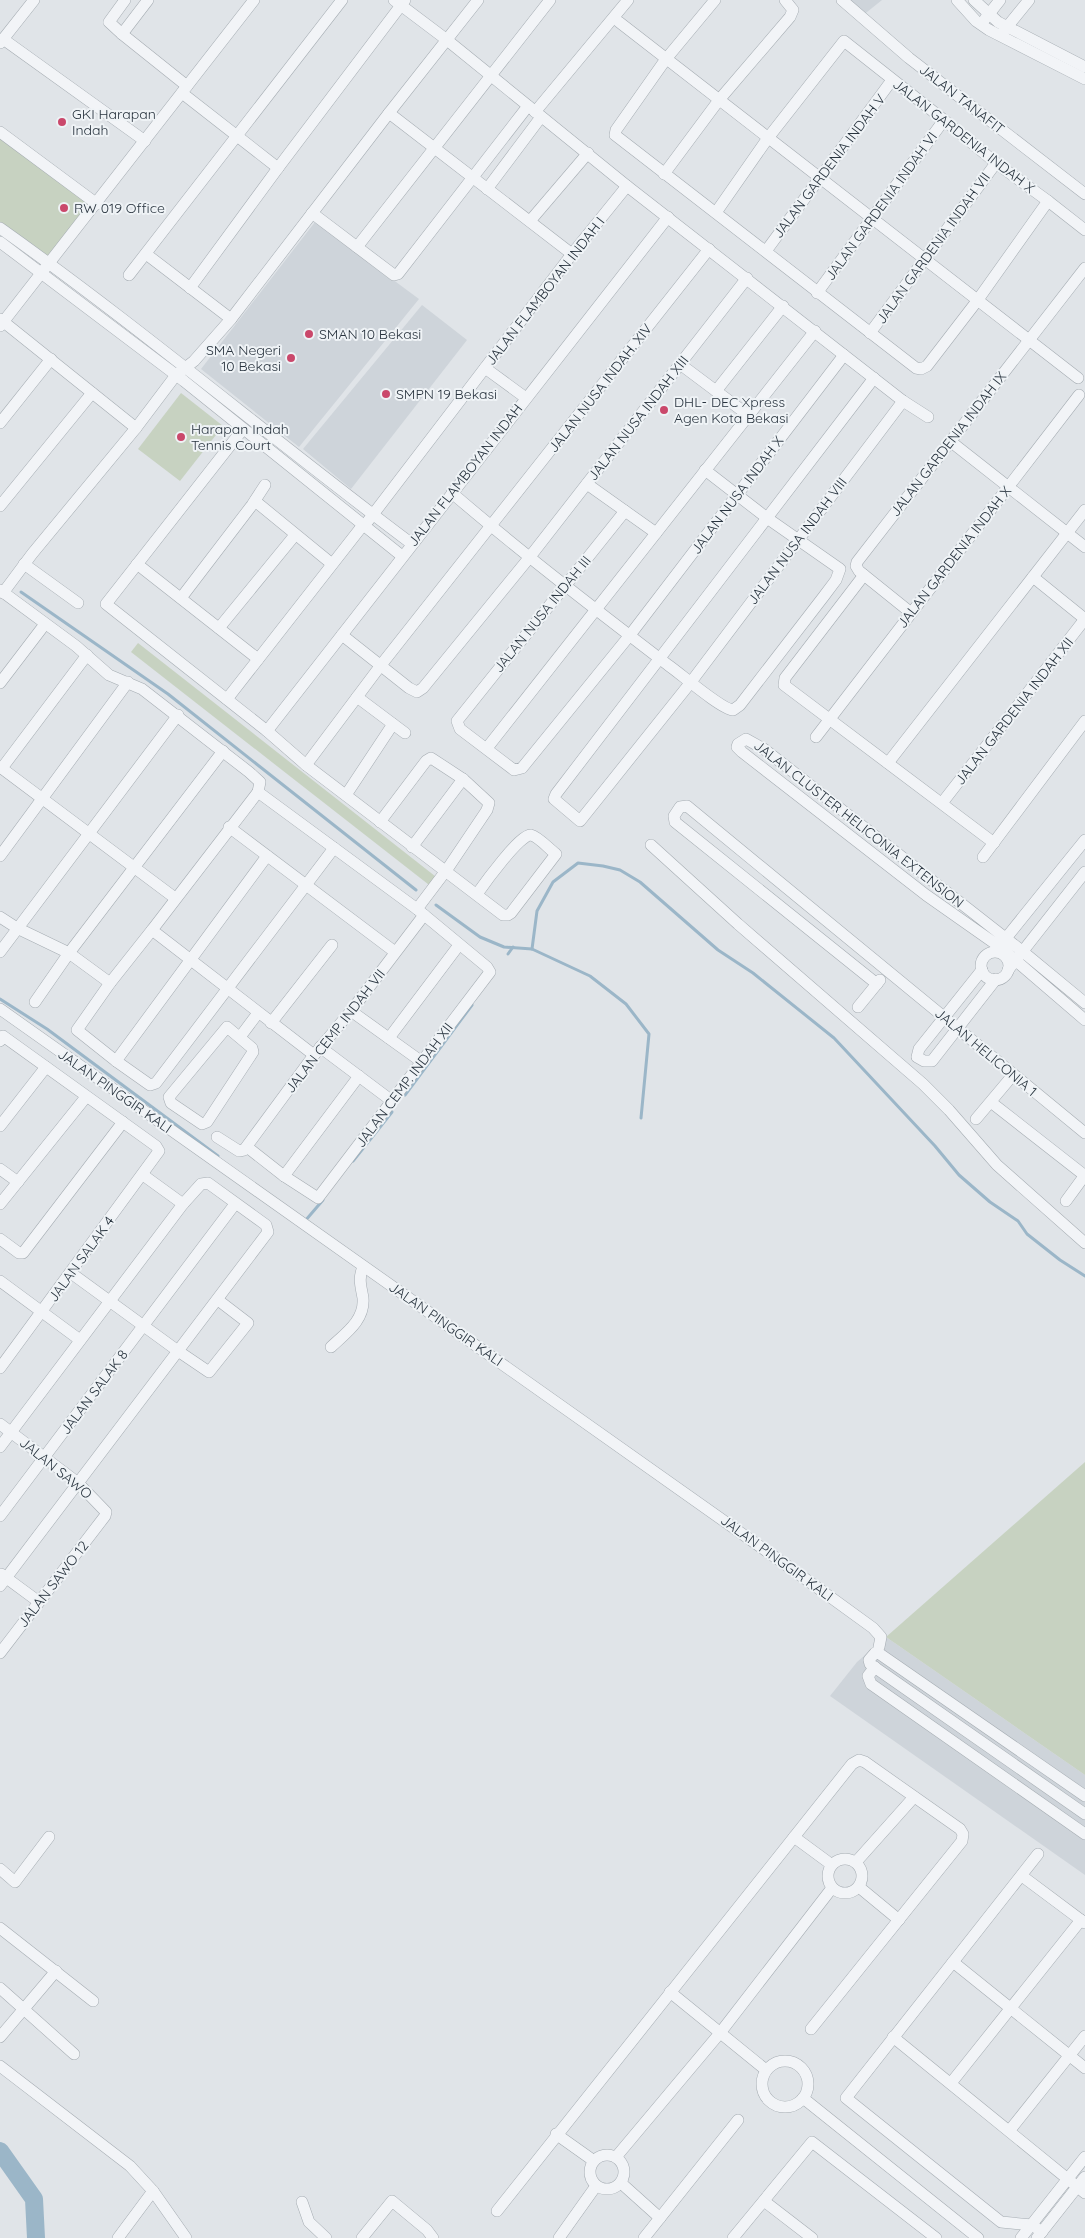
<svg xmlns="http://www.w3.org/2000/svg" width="1085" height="2238" font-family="Quicksand,sans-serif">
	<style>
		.built { fill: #ced4da }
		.green { fill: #c7d2c1 }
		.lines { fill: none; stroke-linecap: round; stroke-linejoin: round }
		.stream { stroke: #9bb6c8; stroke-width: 3 }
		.river { stroke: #9bb6c8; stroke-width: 18 }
		.minor-casing { stroke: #a5acb2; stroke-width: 12 }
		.minor { stroke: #f2f4f7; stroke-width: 11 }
		.poi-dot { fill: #ca486b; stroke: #eff3f6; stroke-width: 2 }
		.labels { text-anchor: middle; stroke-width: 4; stroke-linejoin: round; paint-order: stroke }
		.street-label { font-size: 14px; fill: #29343f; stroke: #eff3f6 }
		.poi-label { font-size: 14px; fill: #29343f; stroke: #eff3f6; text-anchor: start }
	</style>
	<rect width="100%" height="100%" fill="#e0e4e8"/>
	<g class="built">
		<polygon points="843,0 882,0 862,16"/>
		<polygon points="315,222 419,299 299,447 201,369"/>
		<polygon points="422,305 467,340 351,489 303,449"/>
		<polygon points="886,1637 1085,1775 1085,1875 830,1696 857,1662"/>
	</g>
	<g class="green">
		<polygon points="0,136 91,205 49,259 0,222"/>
		<polygon points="181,393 223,426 180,481 138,449"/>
		<polygon points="138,643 440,880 433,888 131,652"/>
		<polygon points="1085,1462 1085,1775 886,1637"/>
	</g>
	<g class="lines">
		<g class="stream">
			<polyline points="21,592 168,694 416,890"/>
			<polyline points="436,905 480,937 504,947 532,949 590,976 626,1004 649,1034 641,1118"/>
			<polyline points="532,949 537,911 553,882 578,863 603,866 620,870 640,882 718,950 753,973 834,1038 935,1146 959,1175 990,1202 1018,1221 1027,1234 1060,1260 1085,1276"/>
			<polyline points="508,954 513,947"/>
			<polyline points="0,999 47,1029 218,1156"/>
			<polyline points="405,1095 472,1005"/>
			<polyline points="353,1161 392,1112"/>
			<polyline points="305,1221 323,1200"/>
		</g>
		<polyline class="river" points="0,2151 34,2199 36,2238"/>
		<g class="minor-casing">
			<g id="minor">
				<polyline points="125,0 109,22 122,34 148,0"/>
				<polyline points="394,0 447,40 627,186 903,401 928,417"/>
				<polyline points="715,0 666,59 616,130 615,135 916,368 921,369 927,366 977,301 1048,201"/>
				<polyline points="842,0 909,58 1085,194"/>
				<polyline points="957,0 976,21 989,30 1085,79"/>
				<polyline points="974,0 998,22 1085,67"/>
				<polyline points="985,19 1000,0"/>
				<polyline points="619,22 1078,378"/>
				<polyline points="1003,32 1029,0"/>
				<polyline points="122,34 187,86"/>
				<polyline points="3,39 145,141"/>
				<polyline points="0,43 34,0"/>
				<polyline points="182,93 278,168"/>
				<polyline points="535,112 628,0"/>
				<polyline points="389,113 572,254"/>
				<polyline points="0,132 97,204"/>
				<polyline points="664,174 719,100 790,17 793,10 785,0"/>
				<polyline points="487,189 541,117"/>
				<polyline points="717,211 768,138 844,41 944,120 996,163 1048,201 1085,230"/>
				<polyline points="312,213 394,275 398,274 528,106"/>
				<polyline points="530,221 588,153"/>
				<path d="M0 228C141 328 273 440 412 544"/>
				<polyline points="0,242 184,381 402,556"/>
				<polyline points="357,247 550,0"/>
				<polyline points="766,251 892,80"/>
				<polyline points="146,254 231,319"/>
				<polyline points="129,275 342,0"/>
				<polyline points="190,288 278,168 405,0"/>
				<polyline points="817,293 944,120"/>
				<polyline points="0,319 136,428"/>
				<polyline points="0,326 254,0"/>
				<polyline points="870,333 996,163"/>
				<polyline points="680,364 748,415"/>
				<polyline points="485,368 526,398"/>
				<polyline points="874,378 556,794 554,799 580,821 691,682 903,401"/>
				<polyline points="716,391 783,306"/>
				<polyline points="0,423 51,359"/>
				<path d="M243 429 106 604 267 731 306 765 503 915H508L511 913 556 854C549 849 539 837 531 835 521 833 484 884 477 894"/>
				<polyline points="950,441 1085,547"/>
				<polyline points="587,484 656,533"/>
				<path d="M452 493C522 553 595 609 668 665 681 674 721 709 733 710L740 705 824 596 836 580 840 569 767 518 705 470"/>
				<polyline points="255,501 332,564"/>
				<polyline points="0,506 92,393"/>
				<polyline points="625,511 457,721 460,729 514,770 522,768 630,635 844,355"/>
				<polyline points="368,521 572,254 627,186"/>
				<polyline points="24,564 78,603"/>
				<polyline points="137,564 258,659"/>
				<polyline points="864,575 785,678 784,685 994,843"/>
				<polyline points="1033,577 1085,619"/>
				<polyline points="0,590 76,646 109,675 142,689 249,772 260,782 258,792 417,909 487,967 490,972 318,1198 284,1176 247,1147"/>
				<polyline points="3,593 32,554 136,428 176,375 194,361 231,319 389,113 478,0"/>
				<polyline points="181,598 252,505 265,485"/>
				<polyline points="910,612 859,571 856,566 857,562 1085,268"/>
				<polyline points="219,628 295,535"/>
				<polyline points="342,635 409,688 417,692 423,688 529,558 747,278"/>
				<polyline points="0,683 45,624"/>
				<polyline points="357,697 405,733"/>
				<polyline points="227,699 363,525"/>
				<polyline points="267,731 668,217"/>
				<polyline points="816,737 1079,395"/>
				<polyline points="487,748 815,331"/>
				<polyline points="888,763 1085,510"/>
				<polyline points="306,765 381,665 709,249"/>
				<polyline points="0,767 175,898"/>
				<polyline points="2,768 87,655"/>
				<polyline points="258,792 152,930 314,1055"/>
				<polyline points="346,795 393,724"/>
				<polyline points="942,803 1085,619"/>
				<polyline points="380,822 426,761 431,758 463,779 489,803 487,810 448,868 417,909"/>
				<polyline points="229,827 395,952"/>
				<polyline points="651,845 738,924 923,1084 949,1110 997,1165 1085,1243"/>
				<polyline points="412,847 463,779"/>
				<polyline points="0,856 128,682"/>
				<polyline points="983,857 1085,721"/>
				<polyline points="0,917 17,928 69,953 110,983"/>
				<polyline points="152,930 110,983 77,1030 116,1061 150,1085 156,1083 334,848"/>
				<polyline points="1002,943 1085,840"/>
				<polyline points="0,952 178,715"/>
				<circle cx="995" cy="966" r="14"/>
				<polyline points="982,970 919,1049 917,1057 924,1061 932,1061 996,979"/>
				<polyline points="1008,970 1085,872"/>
				<polyline points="877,984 675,822 674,816 680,807 687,806 1085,1133"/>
				<polyline points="35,1002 69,953 223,751"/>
				<polyline points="1085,1003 1022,951 764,749 746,739 738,744 737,747 742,752 926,895 1000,947 1085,1020"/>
				<polyline points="858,1007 880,980"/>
				<polyline points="0,1009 789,1567 873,1628 881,1637 879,1647"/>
				<polyline points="351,1011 422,1062"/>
				<polyline points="271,1023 332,945"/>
				<polygon points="227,1027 252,1048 253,1052 207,1122 202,1124 171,1103 169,1097"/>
				<polyline points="240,1037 258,1013"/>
				<polyline points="389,1038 459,945"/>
				<polyline points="0,1041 3,1036 156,1146 159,1151 0,1368"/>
				<polyline points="320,1047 392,1101"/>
				<polyline points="116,1061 267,856"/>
				<polyline points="992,1103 1084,1175"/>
				<polyline points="976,1119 1013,1075"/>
				<polyline points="0,1126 46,1067"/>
				<polyline points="217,1137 239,1151 244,1150 314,1055 351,1011 424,915"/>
				<polyline points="0,1169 18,1182"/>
				<polyline points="143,1175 183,1204"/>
				<polyline points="284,1176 359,1076"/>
				<polyline points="1066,1201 1085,1175"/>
				<polyline points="0,1204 86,1097"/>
				<polyline points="0,1239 19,1253 23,1253 123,1122"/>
				<polyline points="71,1273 178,1351 209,1372 248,1323 218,1300"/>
				<polyline points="0,1281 80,1340"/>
				<path d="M331 1347C346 1333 365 1320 363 1298 361 1286 358 1279 363 1267"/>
				<polyline points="0,1424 78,1483 106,1512 105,1516 0,1653"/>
				<polyline points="0,1447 183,1204 201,1184 208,1183 266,1225 268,1232 0,1586"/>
				<polyline points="0,1516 235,1204"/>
				<polyline points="1,1574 39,1602"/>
				<polyline points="875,1667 868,1676 871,1684 1085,1834"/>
				<polyline points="1085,1796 877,1652 875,1653 869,1660 870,1664 1085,1814"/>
				<polyline points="794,1837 832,1865"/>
				<polyline points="1038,1854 846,2098 1001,2222 1032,2225 1042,2232"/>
				<circle cx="845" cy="1876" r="17"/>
				<polyline points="856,1862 914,1797"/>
				<polyline points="0,1869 15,1882 49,1837"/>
				<polyline points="1022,1876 1085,1923"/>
				<polyline points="859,1887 899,1920"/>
				<polyline points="0,1928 93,2001"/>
				<polyline points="953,1962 1085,2068"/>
				<polyline points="0,1988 74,2054"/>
				<polyline points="670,1992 766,2070"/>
				<polyline points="0,2037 56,1971"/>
				<polyline points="893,2037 1085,2193"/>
				<circle cx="785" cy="2084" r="23"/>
				<polyline points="0,2066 130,2166 153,2191 186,2238"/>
				<polyline points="951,2083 1081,1920"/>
				<polyline points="803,2098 978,2238"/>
				<polyline points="1010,2130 1085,2036"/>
				<polyline points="556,2134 594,2161"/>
				<circle cx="607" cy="2172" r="17"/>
				<polyline points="616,2157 720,2033 832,1888"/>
				<polyline points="621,2183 660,2218"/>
				<polyline points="764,2201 812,2238"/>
				<polyline points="302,2202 309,2222 326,2238"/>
				<polyline points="497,2211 852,1764 859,1760 865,1762 960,1829 963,1834 962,1841 811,2029"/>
				<polyline points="118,2238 153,2191"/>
				<polyline points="362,2238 392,2201 427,2230 433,2238"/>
				<polyline points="559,2238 596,2186"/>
				<polyline points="644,2238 738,2120"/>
				<polyline points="733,2238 812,2142 936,2238"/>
				<polyline points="1021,2238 1085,2157"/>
				<polyline points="1037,2238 1085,2177"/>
			</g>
		</g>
		<use href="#minor" class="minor"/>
	</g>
	<g class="poi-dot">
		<circle cx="62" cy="122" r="5"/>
		<circle cx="64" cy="208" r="5"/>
		<circle cx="309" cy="334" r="5"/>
		<circle cx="291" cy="358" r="5"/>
		<circle cx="386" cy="394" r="5"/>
		<circle cx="664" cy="410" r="5"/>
		<circle cx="181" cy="437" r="5"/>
	</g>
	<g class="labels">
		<g class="street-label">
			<text transform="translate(962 99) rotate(38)" y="5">JALAN TANAFIT</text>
			<text transform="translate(964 136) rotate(38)" y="5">JALAN GARDENIA INDAH X</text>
			<text transform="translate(829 166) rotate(-53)" y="5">JALAN GARDENIA INDAH V</text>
			<text transform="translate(881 206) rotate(-54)" y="5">JALAN GARDENIA INDAH VI</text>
			<text transform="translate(933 248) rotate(-54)" y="5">JALAN GARDENIA INDAH VII</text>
			<text transform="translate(545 291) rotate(-52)" y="5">JALAN FLAMBOYAN INDAH I</text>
			<text transform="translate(600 388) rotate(-52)" y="5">JALAN NUSA INDAH. XIV</text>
			<text transform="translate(638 418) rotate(-52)" y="5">JALAN NUSA INDAH XIII</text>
			<text transform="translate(948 444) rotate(-52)" y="5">JALAN GARDENIA INDAH IX</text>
			<text transform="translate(465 475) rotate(-52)" y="5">JALAN FLAMBOYAN INDAH</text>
			<text transform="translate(737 495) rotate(-53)" y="5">JALAN NUSA INDAH X</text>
			<text transform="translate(797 541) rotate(-53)" y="5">JALAN NUSA INDAH VIII</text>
			<text transform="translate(954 557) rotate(-52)" y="5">JALAN GARDENIA INDAH X</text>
			<text transform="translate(542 614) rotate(-51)" y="5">JALAN NUSA INDAH III</text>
			<text transform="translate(1014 711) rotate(-52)" y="5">JALAN GARDENIA INDAH XII</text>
			<text transform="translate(859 824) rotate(38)" y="5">JALAN CLUSTER HELICONIA EXTENSION</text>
			<text transform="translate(335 1031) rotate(-52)" y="5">JALAN CEMP. INDAH VII</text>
			<text transform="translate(986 1052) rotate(40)" y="5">JALAN HELICONIA 1</text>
			<text transform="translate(404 1085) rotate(-53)" y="5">JALAN CEMP. INDAH XII</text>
			<text transform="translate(115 1091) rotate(35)" y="5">JALAN PINGGIR KALI</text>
			<text transform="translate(81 1259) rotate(-54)" y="5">JALAN SALAK 4</text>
			<text transform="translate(446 1324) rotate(35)" y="5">JALAN PINGGIR KALI</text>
			<text transform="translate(94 1392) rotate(-53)" y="5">JALAN SALAK 8</text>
			<text transform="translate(56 1468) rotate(39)" y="5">JALAN SAWO</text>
			<text transform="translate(777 1558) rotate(36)" y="5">JALAN PINGGIR KALI</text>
			<text transform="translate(53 1584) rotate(-52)" y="5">JALAN SAWO 12</text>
		</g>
		<g class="poi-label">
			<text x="72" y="119">GKI Harapan<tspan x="72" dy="16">Indah</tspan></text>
			<text x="74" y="213">RW 019 Office</text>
			<text x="319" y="339">SMAN 10 Bekasi</text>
			<text x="281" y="355" text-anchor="end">SMA Negeri<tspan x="281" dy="16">10 Bekasi</tspan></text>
			<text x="396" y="399">SMPN 19 Bekasi</text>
			<text x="674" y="407">DHL- DEC Xpress<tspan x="674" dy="16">Agen Kota Bekasi</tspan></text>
			<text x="191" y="434">Harapan Indah<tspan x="191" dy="16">Tennis Court</tspan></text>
		</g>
	</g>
</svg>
